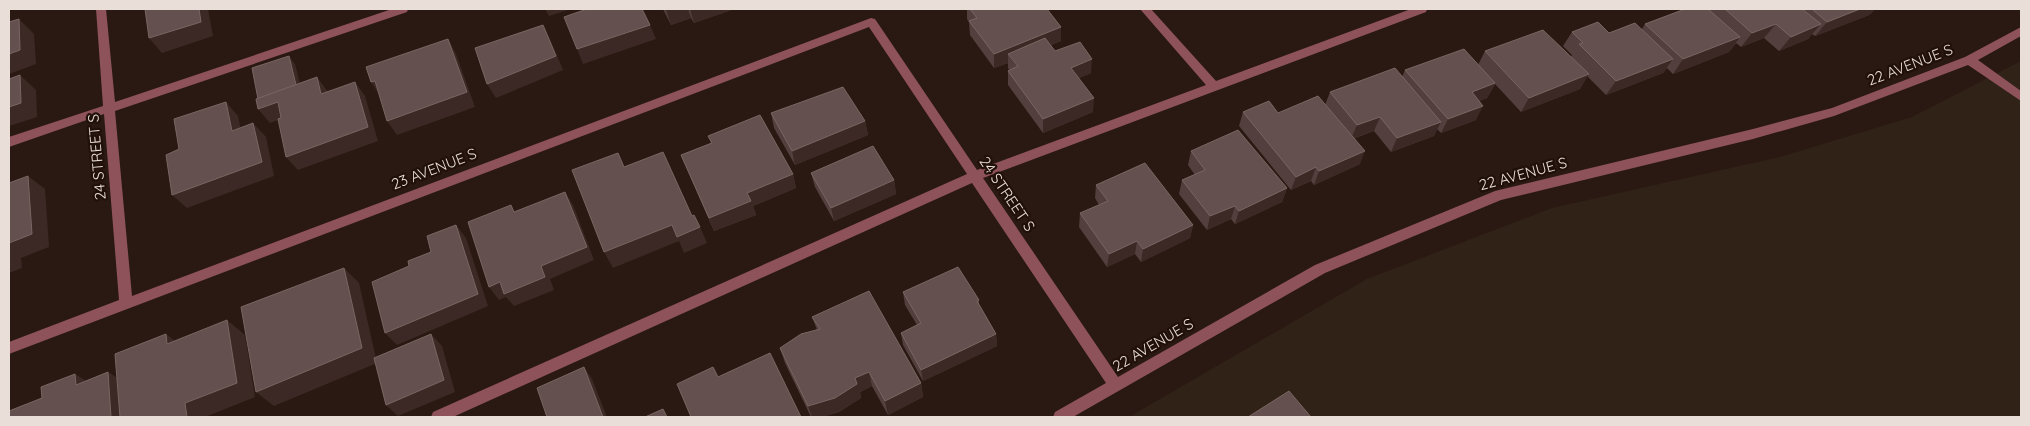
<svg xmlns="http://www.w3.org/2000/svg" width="2030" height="426" font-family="Quicksand,sans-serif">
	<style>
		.education { fill: #302216 }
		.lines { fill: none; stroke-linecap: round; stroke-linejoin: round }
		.minor { fill: #8e525b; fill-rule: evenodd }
		.wall { fill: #533f3d }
		.shaded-wall { fill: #3c2925 }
		.building { fill: #64504e; stroke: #796663 }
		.labels { text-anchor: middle; stroke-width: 4.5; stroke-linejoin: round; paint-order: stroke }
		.street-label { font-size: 15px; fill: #eaded9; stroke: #201009 }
	</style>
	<rect width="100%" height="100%" fill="#2a1912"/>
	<polygon class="education" points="2021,61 2021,417 1129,417 1367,279 1552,208 1780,157 1912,117"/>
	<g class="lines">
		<polygon class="minor" points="96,9 106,9 115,102 392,9 408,9 407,12 115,111 132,296 871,18 875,19 977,170 1206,85 1140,9 1151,9 1216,81 1411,9 1427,9 1426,12 983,178 1118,377 1315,265 1495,191 1753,129 1832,108 1965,57 2021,27 2021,36 1978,60 2021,91 2021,101 1968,65 1834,116 1753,139 1501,200 1325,273 1073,417 1053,417 1055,412 1106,383 972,183 453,417 431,417 433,412 967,174 869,27 9,354 9,342 119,300 104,114 9,147 9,137 103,106"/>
	</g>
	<g class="wall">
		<polygon points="663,9 734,9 694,23 691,18 671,25"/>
		<polygon points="967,9 1047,9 1061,27 1061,41 1051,45 1055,51 1091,73 1079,78 1093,112 1043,133 1008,85 1008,71 1009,70 1008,68 1008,63 994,68 970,35 969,22 967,19"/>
		<polygon points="1685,9 1875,9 1869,15 1815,36 1812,34 1808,39 1779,51 1764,38 1741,47 1736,43 1729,52 1673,74 1667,68 1663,73 1606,95 1587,76 1580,89 1521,112 1495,84 1487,98 1479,101 1476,120 1441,133 1437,129 1434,136 1391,152 1374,131 1355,138 1360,164 1314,185 1311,181 1291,190 1239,126 1243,112 1278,113 1325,105 1330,92 1402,77 1405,70 1478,65 1485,51 1571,57 1572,55 1563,46 1572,32 1609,33 1642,29 1645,24"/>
		<polygon points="771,113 865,121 868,135 795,165 774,128"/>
		<polygon points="708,136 793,174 796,188 753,206 756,215 714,231 681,155 711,143"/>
		<polygon points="1191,151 1287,188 1282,202 1235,224 1231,219 1207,230 1179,194 1182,180 1195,175 1188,165"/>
		<polygon points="811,173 894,180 896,194 834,221 815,187"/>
		<polygon points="1096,185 1193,225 1190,238 1141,262 1135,254 1107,267 1079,227 1080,213 1099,205 1095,198"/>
		<polygon points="903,292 979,300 979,305 996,334 997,346 923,381 903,345 901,333 917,325 905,305"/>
		<polygon points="812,317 921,383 923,397 888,415 872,386 860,392 861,398 839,412 822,417 811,417 785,363 780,348 817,330"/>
	</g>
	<g class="shaded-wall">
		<polygon points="199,9 208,9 213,36 162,53 149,38"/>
		<polygon points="545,9 571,9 549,16"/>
		<polygon points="670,9 688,9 691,18 671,25 666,10"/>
		<polygon points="690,9 734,9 694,23"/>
		<polygon points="1860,9 1875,9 1869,15 1815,36 1827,22"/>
		<polygon points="19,19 34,34 36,64 9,74 9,54"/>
		<polygon points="1776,24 1764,38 1741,47 1752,33"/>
		<polygon points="1821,24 1808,39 1779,51 1791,37"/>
		<polygon points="543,25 550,39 563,70 496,98 487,84"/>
		<polygon points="650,25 656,39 583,64 577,49"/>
		<polygon points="1061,27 1061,41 1013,61 1008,54 1008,63 994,68 994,54"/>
		<polygon points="1740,37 1729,52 1673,74 1683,59"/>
		<polygon points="448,39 456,54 475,107 397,135 387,121"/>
		<polygon points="289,56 295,64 303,96 290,116 270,123 258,109"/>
		<polygon points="1092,59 1091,73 1070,82 1071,68"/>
		<polygon points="1673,59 1663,73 1606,95 1616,81"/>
		<polygon points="1589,74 1580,89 1521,112 1529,98"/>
		<polygon points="20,75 36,90 37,117 9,126 9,107"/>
		<polygon points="317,77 328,92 321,94"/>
		<polygon points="375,81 381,97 371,82"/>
		<polygon points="355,82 365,96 378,141 298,170 286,157"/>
		<polygon points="1495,83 1487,98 1464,107 1472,92"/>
		<polygon points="1094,98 1093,112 1043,133 1043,119"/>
		<polygon points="226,102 238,116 244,145 232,131"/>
		<polygon points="1483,106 1476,120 1441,133 1448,119"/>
		<polygon points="1380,117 1374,131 1351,139 1357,125"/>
		<polygon points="865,121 868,135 795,165 792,151"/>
		<polygon points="1441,122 1434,136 1391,152 1397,138"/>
		<polygon points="253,123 266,137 274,176 187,208 172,195"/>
		<polygon points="1365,151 1360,164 1314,185 1319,171"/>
		<polygon points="1316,167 1311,181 1291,190 1296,177"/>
		<polygon points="793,174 796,188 753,206 756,215 714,231 709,218 747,193"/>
		<polygon points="28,176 45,189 49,247 21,258 22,268 9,273 9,243"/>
		<polygon points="894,180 896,194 834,221 831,208"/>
		<polygon points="1287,188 1282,202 1235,224 1239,211"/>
		<polygon points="565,192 573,205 594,260 550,279 554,290 514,306 506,297 499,300 489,287 541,266"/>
		<polygon points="1235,206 1231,219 1207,230 1210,216"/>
		<polygon points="456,225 466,238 488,306 397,345 385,333"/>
		<polygon points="672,225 700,227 707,243 684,253 679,241 613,268 604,252"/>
		<polygon points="1193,225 1190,238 1141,262 1143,249"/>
		<polygon points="1137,241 1135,254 1107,267 1109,254"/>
		<polygon points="344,268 359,283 377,363 274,406 256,392"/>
		<polygon points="227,320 245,335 255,397 205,417 186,417 185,403"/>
		<polygon points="166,334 185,349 167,344"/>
		<polygon points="431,334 442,346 455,392 398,416 386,405"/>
		<polygon points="996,334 997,346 923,381 921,370"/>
		<polygon points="584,367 592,379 607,417 603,417"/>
		<polygon points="108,372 125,383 127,417 111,417"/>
		<polygon points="869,372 872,386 860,392 861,398 839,412 822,417 812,417 808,406 855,378"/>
		<polygon points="75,374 93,385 76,385"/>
		<polygon points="921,383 923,397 888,415 885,401"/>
	</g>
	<g class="building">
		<polygon points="145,9 199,9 201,22 149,38"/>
		<polygon points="587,9 642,9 650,25 577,49 564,17"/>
		<polygon points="970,9 1047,9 1061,27 994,54 969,21 977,18"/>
		<polygon points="1685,9 1708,9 1740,37 1683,59 1645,24"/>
		<polygon points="1725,9 1802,9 1821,24 1791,37 1776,24 1752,33"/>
		<polygon points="1812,9 1860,9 1827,22"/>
		<polygon points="19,19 20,50 9,54 9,22"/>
		<polygon points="1598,22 1609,33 1635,23 1673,59 1616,81 1579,44 1583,43 1572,32"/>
		<polygon points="543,25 556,56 487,84 475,48"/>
		<polygon points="1543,30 1589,74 1529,98 1485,51"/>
		<polygon points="1045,38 1055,51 1080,42 1092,59 1071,68 1094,98 1043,119 1008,71 1018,66 1008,54"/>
		<polygon points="448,39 467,92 387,121 375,81 371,82 366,67"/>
		<polygon points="1464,49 1495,83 1472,92 1483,106 1448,119 1405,70"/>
		<polygon points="289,56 296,85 258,99 252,68"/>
		<polygon points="1395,68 1441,122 1397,138 1380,117 1357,125 1330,92"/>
		<polygon points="20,75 21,103 9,107 9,79"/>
		<polygon points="317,77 321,94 355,82 368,127 286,157 278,119 281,118 278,102 258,109 256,99"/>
		<polygon points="843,87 865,121 792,151 771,113"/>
		<polygon points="1318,96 1365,151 1319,171 1316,167 1296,177 1243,112 1269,101 1278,113"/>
		<polygon points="226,102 232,131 253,123 262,162 172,195 166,155 179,149 174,119"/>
		<polygon points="760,115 793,174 747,193 751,201 709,218 681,155 712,143 708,136"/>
		<polygon points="1238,130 1287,188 1239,211 1235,206 1210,216 1182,180 1205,170 1191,151"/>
		<polygon points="873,146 894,180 831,208 811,173"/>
		<polygon points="663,152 692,216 694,215 700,227 677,237 672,225 604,252 572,170 618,153 624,167"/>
		<polygon points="1145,163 1193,225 1143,249 1137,241 1109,254 1080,213 1108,201 1096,185"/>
		<polygon points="28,176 32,234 9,243 9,183"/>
		<polygon points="565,192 587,247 541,266 545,277 504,294 500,282 489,287 468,222 511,205 514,212"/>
		<polygon points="456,225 478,294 385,333 372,282 409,266 408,261 431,252 427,236"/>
		<polygon points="958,267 979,300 977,301 996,334 921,370 901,333 921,323 903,292"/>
		<polygon points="344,268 362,348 256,392 241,307"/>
		<polygon points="869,291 921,383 885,401 869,372 855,378 857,384 835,398 808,406 780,348 801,334 820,329 812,317"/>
		<polygon points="227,320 237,383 185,403 187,417 120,417 115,354 166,334 167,344"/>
		<polygon points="431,334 444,380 386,405 374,358"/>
		<polygon points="770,353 801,417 691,417 677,384 713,367 718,377"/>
		<polygon points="584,367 603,417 547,417 537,388"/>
		<polygon points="108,372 111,417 9,417 9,411 42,398 41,387 75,374 76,385"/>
		<polygon points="1289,391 1311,417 1248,417"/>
		<polygon points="663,409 667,417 645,417"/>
	</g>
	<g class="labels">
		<g class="street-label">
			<text transform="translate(1910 65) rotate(-21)" y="5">22 AVENUE S</text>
			<text transform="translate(97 157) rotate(-95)" y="5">24 STREET S</text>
			<text transform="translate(434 169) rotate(-21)" y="5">23 AVENUE S</text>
			<text transform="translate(1523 174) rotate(-15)" y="5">22 AVENUE S</text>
			<text transform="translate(1007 194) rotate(56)" y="5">24 STREET S</text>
			<text transform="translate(1153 345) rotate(-30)" y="5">22 AVENUE S</text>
		</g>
	</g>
	<rect width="2030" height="426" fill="none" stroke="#eaded9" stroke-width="20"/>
</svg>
